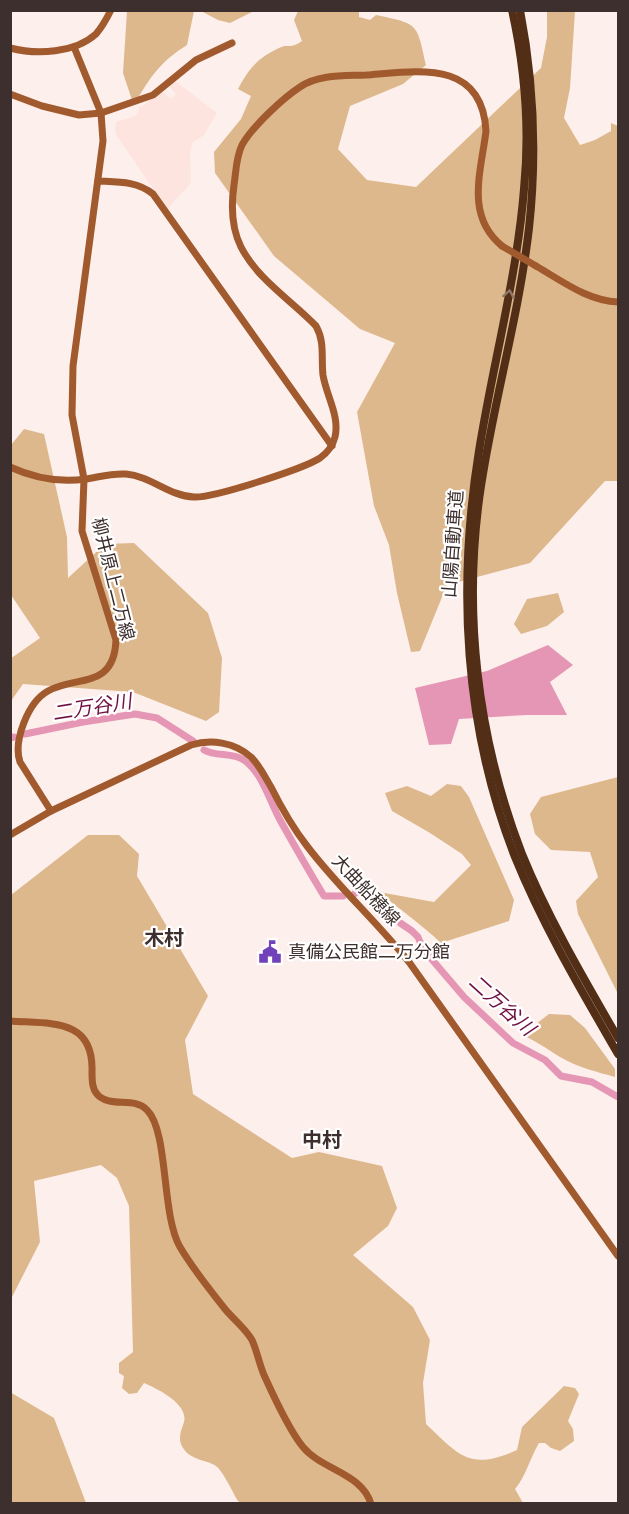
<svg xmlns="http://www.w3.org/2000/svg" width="629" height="1514" font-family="Literata,'Noto Sans JP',serif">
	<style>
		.built { fill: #fee4de }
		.green { fill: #deb88d }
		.water { fill: #e596b5 }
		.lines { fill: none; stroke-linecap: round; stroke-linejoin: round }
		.river { stroke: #e596b5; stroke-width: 7 }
		.secondary { stroke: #a15a2d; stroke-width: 7 }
		.highway { stroke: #532e17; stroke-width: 8 }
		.secondary-bridge { stroke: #a15a2d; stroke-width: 7 }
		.oneway { stroke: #8f7768 }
		.labels { text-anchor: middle; stroke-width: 4.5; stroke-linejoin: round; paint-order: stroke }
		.street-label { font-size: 18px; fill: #3d2f2d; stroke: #fff }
		.poi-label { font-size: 18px; fill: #3d2f2d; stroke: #fff; text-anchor: start }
		.water-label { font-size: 20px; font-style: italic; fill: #6e1142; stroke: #fff }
		.neighbourhood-label { font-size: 20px; font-weight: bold; fill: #3d2f2d; stroke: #fff }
	</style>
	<rect width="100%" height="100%" fill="#fdefec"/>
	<polygon class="built" points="175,81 217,113 204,135 192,143 190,153 191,183 167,209 115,133 116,122 135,116 139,111 139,108 163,92 171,99 176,94 169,86"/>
	<g class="green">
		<path d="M127 11H194L187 45C162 61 153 73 138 98L132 100 123 73Z"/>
		<polygon points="201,11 254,11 230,23 218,20"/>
		<path d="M298 11H359V17L370 20 376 15C418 24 417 22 426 65L403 84 350 106 338 149 367 180 416 187 541 68 547 37V11H575L570 88 564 118 580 145 595 140 611 131V123L618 126V481H605L530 563 447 585 420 651 411 652 397 593 389 545 374 506 357 412 395 343 360 329 274 256 215 173 214 152 241 119 251 96 238 89C249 69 257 58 279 48 289 43 289 50 302 41L294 20Z"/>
		<polygon points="24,429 44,434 67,537 68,578 105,544 134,543 208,613 222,658 219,712 206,721 133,692 23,684 11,701 10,659 40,638 11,595 11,445"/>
		<polygon points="558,593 564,612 547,626 521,634 514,624 527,599"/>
		<polygon points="618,777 618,994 578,914 576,901 598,877 590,852 551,850 535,834 530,814 541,797"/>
		<path d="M447 784 461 786 469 797 514 900 509 921 441 943C421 924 399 909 379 892L434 902 471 865 462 854 430 833 392 811 385 793 407 786 431 796Z"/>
		<path d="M88 835H119L139 854 137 876 208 996 185 1040 193 1094 292 1158 319 1152 382 1166 397 1208 388 1226 353 1255 413 1307 430 1340 423 1383 426 1424C460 1456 469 1471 517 1450L522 1427 564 1386 575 1388 579 1394 568 1421 573 1429 574 1441 560 1451 551 1448 545 1443H539C530 1458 526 1476 515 1489L523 1503 242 1504 238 1501C233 1493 223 1471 216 1466 206 1459 188 1461 181 1444 178 1436 182 1429 184 1422 189 1404 156 1388 144 1383L137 1393 129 1394 122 1388 124 1376 119 1373V1363L133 1352 129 1206 117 1178 101 1165 34 1181 40 1242 11 1299V895Z"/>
		<path d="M549 1014 570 1015 585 1028 615 1069V1077C597 1072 577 1067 560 1057 547 1049 536 1041 522 1035Z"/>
		<polygon points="10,1392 54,1418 86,1503 11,1503"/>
	</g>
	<polygon class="water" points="548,645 573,665 550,682 567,715 527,715 459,719 451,744 429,745 415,688 487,671"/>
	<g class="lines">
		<g class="river">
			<polyline points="25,734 83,722 135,714 157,718 193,741"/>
			<polyline points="10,738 14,737"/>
			<path d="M204 750C216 757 232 752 244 760 263 774 269 800 280 820 294 845 309 871 324 896H343"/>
			<polyline points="354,894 359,891 366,893 390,916 412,931 418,937 423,949 464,997 513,1043 545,1060 561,1076 592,1082 618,1097"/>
		</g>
		<g class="secondary">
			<path d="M10 48C37 55 75 53 96 34 102 27 107 18 111 10"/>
			<polyline points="10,94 42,106 79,115 101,113 153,95 196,60 232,43"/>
			<path d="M98 181C118 182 137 181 153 194L332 446"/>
			<path d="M536 266C562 281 588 301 618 302"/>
			<path d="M10 467C34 478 59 483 86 479 99 477 112 473 126 474 151 476 169 496 194 497 213 498 303 469 320 458 327 453 333 445 335 437 340 416 326 395 323 375 321 357 325 342 316 326 291 300 258 280 241 247 231 227 231 206 234 185 236 172 236 157 242 145 252 127 283 98 300 87 319 74 345 76 366 75 418 71 482 59 486 131 481 172 465 216 502 246"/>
			<path d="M51 811 20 762C13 741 28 702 48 691 76 675 114 690 116 640L82 531 84 479 72 415 73 366 103 141 101 113 74 47"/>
			<path d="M10 835 51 811 191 745C211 739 234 742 251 757 260 766 265 777 271 787 281 807 293 828 307 846 338 887 377 922 409 962L618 1256"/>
			<path d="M10 1021C51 1024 94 1018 92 1072 92 1081 92 1091 100 1097 113 1107 135 1097 147 1110 169 1132 161 1214 180 1247 193 1269 209 1289 225 1309 234 1320 245 1328 252 1340 257 1351 259 1363 264 1375 273 1395 289 1430 303 1447 322 1470 362 1473 371 1504"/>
		</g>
		<g class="highway">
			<path d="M512 10C525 69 530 129 524 189 517 277 493 363 479 451 457 587 464 727 515 857 543 926 581 990 618 1054"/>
			<path d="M520 10C534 83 537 155 529 228 519 315 494 400 481 486 462 610 477 737 522 854 548 918 584 979 618 1038"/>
		</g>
		<polyline class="secondary-bridge" points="502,246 536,266"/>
	</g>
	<defs><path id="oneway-chevron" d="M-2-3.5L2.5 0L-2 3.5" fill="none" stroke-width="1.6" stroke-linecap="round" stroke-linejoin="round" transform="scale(1.5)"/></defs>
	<use class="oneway" href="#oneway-chevron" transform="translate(509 294) rotate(-80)"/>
	<defs>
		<g id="civic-bare" transform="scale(1.8)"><path d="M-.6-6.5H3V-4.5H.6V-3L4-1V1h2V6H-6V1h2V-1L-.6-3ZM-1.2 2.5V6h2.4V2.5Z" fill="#7041b9" stroke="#fff" stroke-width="2.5" paint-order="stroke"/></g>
	</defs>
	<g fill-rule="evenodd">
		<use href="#civic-bare" x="270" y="952"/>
	</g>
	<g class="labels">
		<g class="street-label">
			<text transform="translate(453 544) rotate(-86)" y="6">山陽自動車道</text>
			<text transform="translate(113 579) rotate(76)" y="6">柳井原上二万線</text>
			<text transform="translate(366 890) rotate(47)" y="6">大曲船穂線</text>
		</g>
		<g class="poi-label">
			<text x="288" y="958">真備公民館二万分館</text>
		</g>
		<g class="water-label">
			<text transform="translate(92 707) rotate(-9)" y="7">二万谷川</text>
			<text transform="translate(502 1005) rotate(42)" y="7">二万谷川</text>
		</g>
		<g class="neighbourhood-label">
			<text x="164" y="945">木村</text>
			<text x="322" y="1147">中村</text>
		</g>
	</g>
	<rect width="629" height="1514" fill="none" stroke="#3d2f2d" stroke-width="24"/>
</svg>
